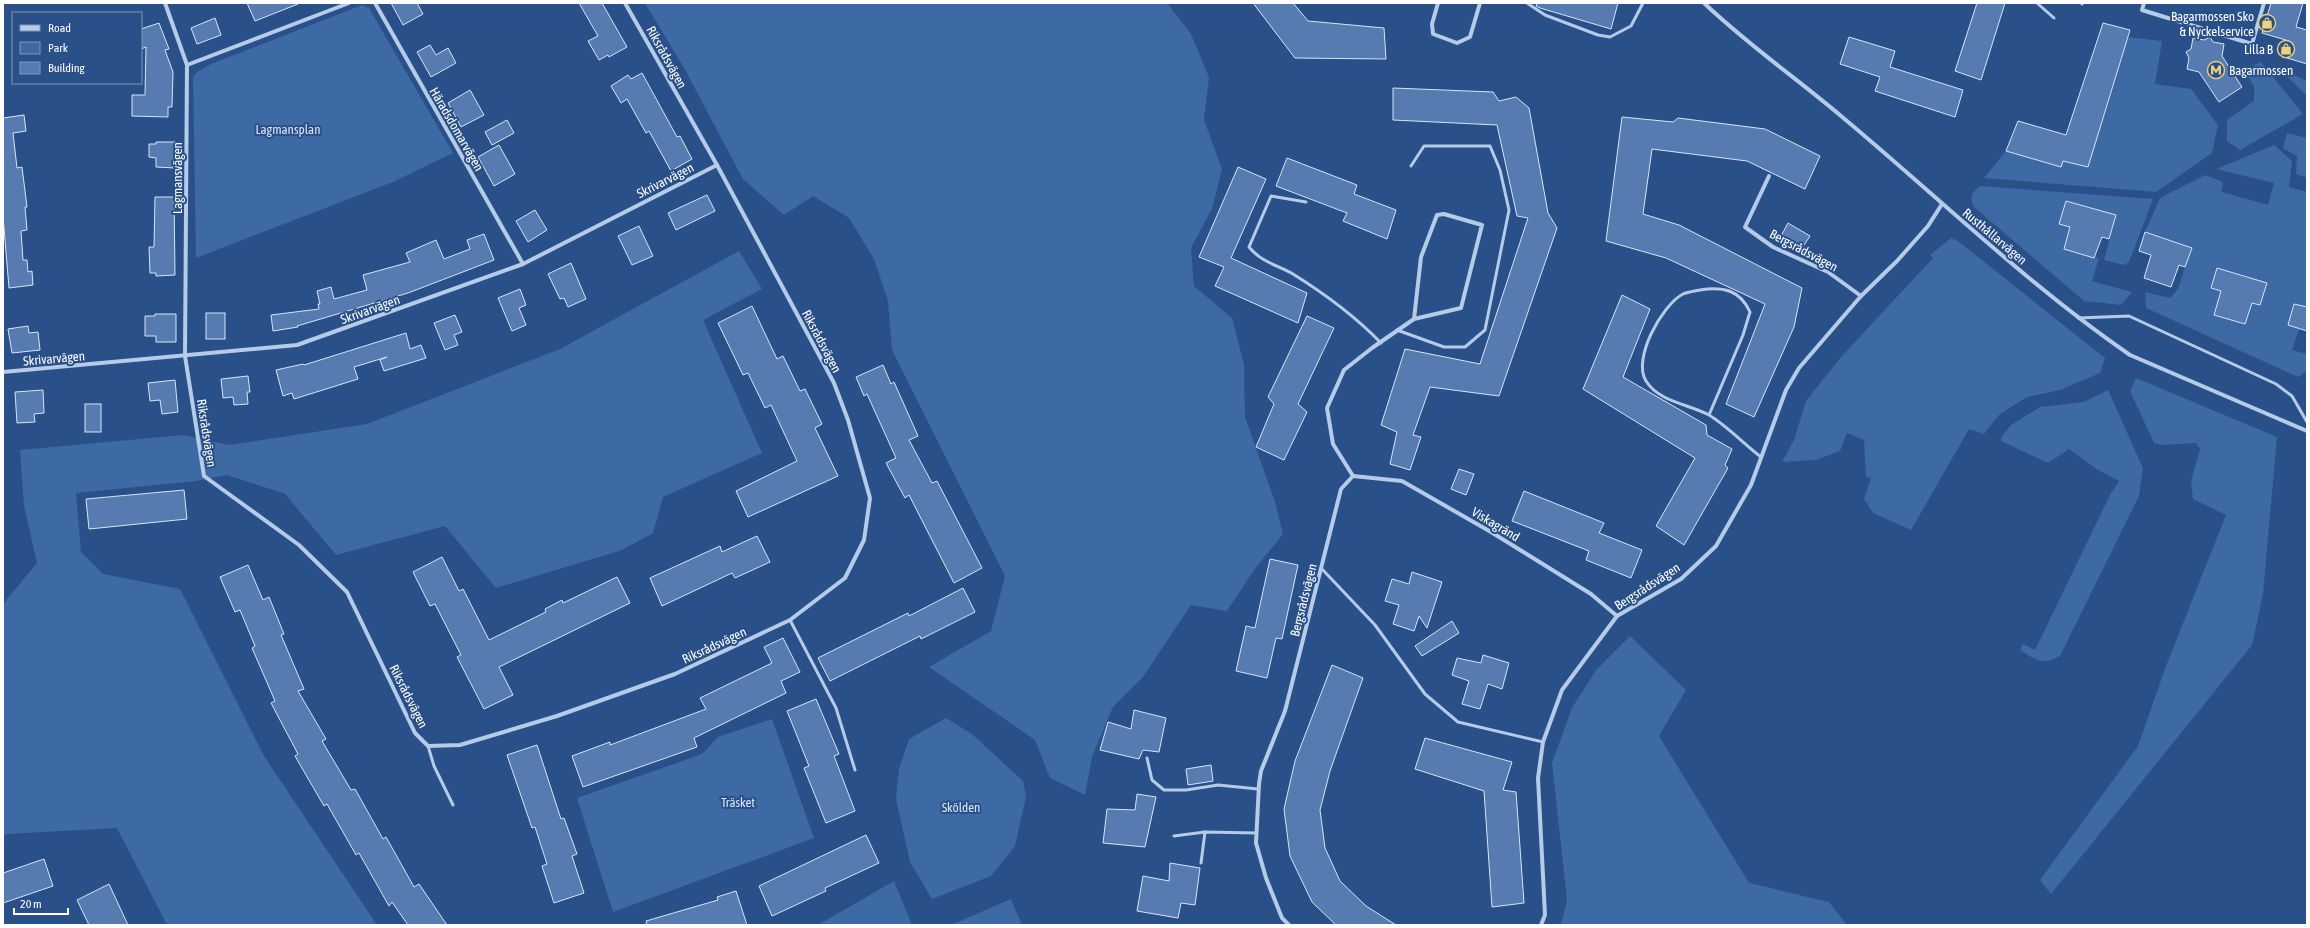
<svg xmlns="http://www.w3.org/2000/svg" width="2310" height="928" font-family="'Asap Condensed',sans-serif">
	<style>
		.green { fill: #3d69a4 }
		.building { fill: #557bb1; stroke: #d9e5f7 }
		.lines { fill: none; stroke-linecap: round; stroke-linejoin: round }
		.lane { stroke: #b5cbe8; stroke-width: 3 }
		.street { stroke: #b5cbe8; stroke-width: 4 }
		.labels { text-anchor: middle; stroke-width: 4; stroke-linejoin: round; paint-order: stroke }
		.poi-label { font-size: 13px; fill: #fff; stroke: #295088; text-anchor: end }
		.street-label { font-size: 13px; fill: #fff; stroke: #295088 }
		.park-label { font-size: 13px; fill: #d9e5f7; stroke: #295088 }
	</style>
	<rect width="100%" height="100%" fill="#295088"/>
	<g class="green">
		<polygon points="645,3 1167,3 1191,34 1209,77 1204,120 1222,169 1212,209 1191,248 1194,286 1232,318 1244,364 1245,417 1275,502 1283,534 1254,570 1227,611 1191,605 1143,677 1113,707 1092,757 1085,795 1050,778 1035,740 929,667 991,631 1005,576 892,350 888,301 874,259 849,218 813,196 784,215 743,179 684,68"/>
		<polygon points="362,5 369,8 453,153 393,182 196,258 193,77 197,72 211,64"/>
		<polygon points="2128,37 2162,41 2155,84 2191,89 2218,125 2212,153 2156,192 1984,178 2006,151 2060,167 2063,161 2088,166"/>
		<polygon points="2261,62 2303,114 2240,150 2227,141 2227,120 2254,101 2254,86 2244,70"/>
		<polygon points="2279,68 2307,81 2307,96"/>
		<polygon points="2287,133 2307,138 2307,178 2296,174 2297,156 2283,148"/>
		<polygon points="2274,145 2292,161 2289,187 2307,192 2307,308 2294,304 2288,325 2299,329 2292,350 2307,354 2307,371 2298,377 2146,308 2145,292 2170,298 2178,289 2191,248 2145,232 2160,198 2205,175 2223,182 2221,194 2222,192 2268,205 2274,183 2216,169"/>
		<path d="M1980 186 2153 199 2129 262 2124 265 2104 260 2116 215 2066 201 2059 224 2070 227 2064 249 2099 258 2092 281 2132 292 2121 305 2084 301 1974 207C1969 197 1972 193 1980 186Z"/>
		<polygon points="1951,238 1958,241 2105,358 2100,373 2060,390 2027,397 2000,414 1984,434 1969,429 1911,530 1873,513 1864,499 1871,478 1866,477 1864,440 1847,433 1840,451 1816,460 1782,462 1794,440 1806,401 1841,357 1933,258 1930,255"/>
		<polygon points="739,251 762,289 703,320 762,453 663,497 653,533 622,550 496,588 445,526 336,555 285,494 227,475 196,481 76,493 81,552 103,574 180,589 264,756 377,925 167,925 117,828 7,834 3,836 3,604 37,563 24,506 20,450 183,435 229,445 367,424 560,349"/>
		<polygon points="2136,378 2277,437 2263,594 2252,645 2051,894 2040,880 2138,746 2166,666 2226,515 2193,499 2191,481 2200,449 2196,443 2163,445 2154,443 2130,391"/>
		<path d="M2108 390 2143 468 2139 496 2060 656C2042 666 2036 660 2020 650L2023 644 2035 650 2110 495 2119 481 2098 470 2069 449 2048 463 2001 441 2002 436 2011 425 2040 407 2084 402Z"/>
		<polygon points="1630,636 1686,690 1659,736 1749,883 1829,902 1847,925 1561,925 1567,900 1552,763 1572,708 1596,670"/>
		<polygon points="946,718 972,734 1023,781 1026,797 1015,846 991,876 932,899 910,862 896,799 899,769 909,739"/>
		<polygon points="772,719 814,838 613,912 577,798 702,754 718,737"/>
		<polygon points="894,881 912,925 818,925"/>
		<polygon points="1011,899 1022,925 951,925"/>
	</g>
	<g class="building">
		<polygon points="247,3 298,3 298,4 255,21"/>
		<polygon points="391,3 417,3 423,14 403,25"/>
		<polygon points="579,3 602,3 627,47 609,57 608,55 599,60 588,41 598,36"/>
		<polygon points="1253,3 1293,3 1308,21 1384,28 1386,59 1295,58"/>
		<polygon points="1537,3 1618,3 1611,29 1540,8 1536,6"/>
		<polygon points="1977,3 2005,3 1981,80 1955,71"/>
		<polygon points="2271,3 2303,3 2296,27 2307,30 2307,64 2284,57 2289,41 2262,33"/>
		<polygon points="215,18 221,35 197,44 191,28"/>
		<polygon points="159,23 169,49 165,50 173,72 172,107 168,107 168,117 132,116 132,95 145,95 146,47 141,49 141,29"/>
		<polygon points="2103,23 2130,30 2088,167 2063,161 2061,167 2006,151 2018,121 2066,135"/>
		<polygon points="1849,37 1895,51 1890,67 1963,90 1955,117 1875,91 1880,77 1840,64"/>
		<polygon points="2210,37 2213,42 2224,44 2222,56 2242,87 2219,102 2199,72 2187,69 2189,58 2186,52 2191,49 2193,38 2204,40"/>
		<polygon points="430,45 436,55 448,48 456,63 431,77 417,52"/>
		<polygon points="642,73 677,137 680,136 692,159 671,171 649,131 646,133 627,99 621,103 611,86 628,75 631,79"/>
		<polygon points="1393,88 1493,92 1499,101 1516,97 1529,108 1548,213 1557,228 1499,396 1430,387 1413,435 1421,437 1410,470 1390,464 1397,432 1381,425 1405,349 1480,364 1528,218 1517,216 1497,125 1393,120"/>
		<polygon points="470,90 484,115 461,127 448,103"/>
		<polygon points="24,115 26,131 13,133 17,168 22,167 27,207 25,207 27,230 21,231 23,260 27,260 28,272 32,271 33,285 9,288 3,216 3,118"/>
		<polygon points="1622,117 1673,122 1678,118 1765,129 1820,156 1805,189 1747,161 1652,149 1643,214 1679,225 1802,288 1794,327 1754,417 1726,404 1765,304 1666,258 1606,241"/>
		<polygon points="507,120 514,133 492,145 485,132"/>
		<polygon points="156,142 176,142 175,168 156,167 156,158 149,157 149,144 156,144"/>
		<polygon points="499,145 515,174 494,186 478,157"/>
		<polygon points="1287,158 1357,185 1354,194 1396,210 1387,239 1343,221 1347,213 1276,186"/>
		<polygon points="1238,167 1266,179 1231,258 1307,293 1298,323 1215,286 1224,267 1199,257"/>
		<polygon points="707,195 715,211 676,230 668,213"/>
		<polygon points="155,197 174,197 175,275 156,276 156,273 150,273 149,247 154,247"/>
		<polygon points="2066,201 2116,215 2109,239 2102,237 2094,258 2064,249 2070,227 2059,224"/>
		<polygon points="535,210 547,230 528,242 516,221"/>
		<polygon points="1788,223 1810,236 1802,248 1781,236"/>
		<polygon points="639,226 653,256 632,265 618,236"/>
		<polygon points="2145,232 2192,248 2185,267 2179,265 2171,287 2144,278 2151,255 2139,251"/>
		<polygon points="484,234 494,260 408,293 297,326 298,327 273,331 271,315 319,309 318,304 320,304 317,291 331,287 334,299 367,290 363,275 410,262 406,253 436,240 444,259 470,249 467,240"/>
		<polygon points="571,263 586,299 568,307 564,298 560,299 548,274"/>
		<polygon points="2217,268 2267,283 2260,305 2252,303 2245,324 2214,315 2221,291 2211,288"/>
		<polygon points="520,289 526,305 519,308 526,325 512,331 498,298"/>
		<polygon points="1622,295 1650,309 1623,377 1706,425 1707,435 1732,449 1725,465 1728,468 1684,545 1656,526 1695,458 1583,389"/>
		<polygon points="2294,304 2307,307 2307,331 2288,325"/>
		<polygon points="752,306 777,359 783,356 800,391 805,389 822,424 815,428 838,476 748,517 736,491 797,461 771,405 765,408 748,373 743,375 718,323"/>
		<rect x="206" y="313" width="19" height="26"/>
		<polygon points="155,314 176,314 176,342 156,342 156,336 145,336 145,316 155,316"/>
		<polygon points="455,315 462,332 454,335 458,345 445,350 434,323"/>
		<polygon points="1307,316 1334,328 1298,404 1307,412 1284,460 1256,447 1274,404 1268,397"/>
		<polygon points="28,326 29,333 38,332 40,350 12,353 8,329"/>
		<polygon points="406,333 410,349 421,345 426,358 384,371 380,360 387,357 354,367 358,379 294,399 292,393 283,396 276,370 303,364 304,365"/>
		<polygon points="883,365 891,384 894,382 918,436 909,440 932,483 937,481 982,568 954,583 909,495 905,498 886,463 896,458 867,394 864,396 856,377"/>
		<polygon points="248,376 250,392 247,392 248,404 234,405 233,397 223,398 221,379"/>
		<polygon points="175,380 178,412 162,414 160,400 150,401 148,383"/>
		<polygon points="43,390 44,413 34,414 35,422 17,423 15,392"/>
		<rect x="85" y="404" width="16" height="28"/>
		<polygon points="1459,469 1474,474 1466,495 1451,489"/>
		<polygon points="184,490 187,519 89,529 86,499"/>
		<polygon points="1524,491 1604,523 1599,533 1642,550 1631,578 1586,560 1589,551 1512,521"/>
		<polygon points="757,536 770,562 735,578 732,573 662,606 650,578 720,546 722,552"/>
		<polygon points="442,557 459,591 463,589 489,640 546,612 545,609 562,600 563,603 617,577 630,603 499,667 513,695 484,709 457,657 461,655 435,604 430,606 413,572"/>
		<polygon points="1270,559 1298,565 1282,639 1276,638 1267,678 1236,671 1246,626 1255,628"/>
		<polygon points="248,565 263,600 269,597 284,634 281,635 304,689 298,691 326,739 322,741 351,790 355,789 383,839 386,837 414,887 419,884 447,925 408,925 392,902 389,906 359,853 356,855 327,804 324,806 295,756 298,754 271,703 275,701 252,648 255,646 240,610 235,612 220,577"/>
		<polygon points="1412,572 1442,582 1427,628 1419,616 1414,631 1393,624 1399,605 1385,601 1392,579 1409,584"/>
		<polygon points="963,588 975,612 921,639 920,636 830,681 818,658 908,613 909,616"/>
		<polygon points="1452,621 1459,633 1422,656 1415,646"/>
		<polygon points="783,638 800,672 781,681 786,693 694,738 697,747 583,787 572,756 610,742 610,745 706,709 700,698 772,663 764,647"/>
		<polygon points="1483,655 1509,663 1502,689 1488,684 1480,709 1462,704 1469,681 1452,675 1457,658 1481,663"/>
		<polygon points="1332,665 1363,678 1330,771 1320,810 1325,848 1340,881 1366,906 1396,925 1336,925 1312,902 1290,856 1284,809 1295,761"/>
		<polygon points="816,699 839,754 834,756 855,811 826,823 804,768 809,766 787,711"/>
		<polygon points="1134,710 1166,718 1159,752 1143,750 1139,759 1100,750 1108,722 1131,729"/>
		<polygon points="1425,738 1512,762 1503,790 1516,792 1524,903 1492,907 1484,791 1415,769"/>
		<polygon points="537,745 561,819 564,818 577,854 572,856 584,893 554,903 542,866 547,864 535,827 532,828 507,755"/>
		<polygon points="1211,765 1213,781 1188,785 1186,769"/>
		<polygon points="1137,794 1156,797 1145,847 1103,843 1107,809 1135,810"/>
		<polygon points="866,835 879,863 825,888 826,891 772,916 759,886"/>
		<polygon points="44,859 53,886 3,903 3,873"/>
		<polygon points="1170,863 1200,868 1195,905 1181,903 1178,918 1137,911 1143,876 1169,881"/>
		<polygon points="109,884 128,925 89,925 77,900"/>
		<polygon points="736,891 747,925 647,925 646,921 718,900 717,897"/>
	</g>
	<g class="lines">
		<g class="lane">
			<polyline points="1527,3 1545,15 1598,35 1610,37 1631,26 1643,3"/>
			<polyline points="2037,3 2054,18"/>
			<polyline points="2082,4 2083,3"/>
			<path d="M1306 202 1271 196 1249 247C1261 262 1277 265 1293 274 1325 294 1355 316 1381 343"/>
			<polyline points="2078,318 2129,316 2276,384 2292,396 2307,422"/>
			<polyline points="1397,330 1444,347 1465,347 1485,330 1509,210 1500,170 1490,146 1424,146 1411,166"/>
			<path d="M1709 415 1743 335 1750 312C1740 290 1723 286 1700 290 1695 291 1687 292 1683 294 1662 305 1632 359 1646 381 1659 402 1689 404 1709 415 1727 426 1744 444 1761 457"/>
			<polyline points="1321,568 1375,625 1425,694 1458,722 1543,742"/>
			<polyline points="790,620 836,708 855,770"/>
			<polyline points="428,746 434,766 453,805"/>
			<polyline points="1147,758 1152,780 1164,790 1186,790 1218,785 1258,789"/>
			<polyline points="1174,836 1205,832 1256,833"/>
			<polyline points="1201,863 1205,832"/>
		</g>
		<g class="street">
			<polyline points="165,3 187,65 185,356 204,476 299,545 347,592 415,733 428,746 460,745 557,716 675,674 790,620 845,578 864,540 870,498 848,420 834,383 717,165 625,3"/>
			<polyline points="375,3 523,264"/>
			<polyline points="1438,3 1432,24 1433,34 1457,43 1470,37 1480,3"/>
			<path d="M1704 3C1747 44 1796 78 1841 116 1937 196 2027 284 2130 355L2307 431"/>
			<polyline points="2144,3 2142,10 2252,44 2264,3"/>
			<polyline points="187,65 349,3"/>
			<polyline points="1769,176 1745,227 1773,247 1828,272 1861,296"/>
			<polyline points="3,372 297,345 523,264 717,165"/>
			<polyline points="1353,476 1402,481 1491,532 1591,594 1617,616"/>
			<polyline points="1289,925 1282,918 1266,878 1256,843 1259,784 1261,771 1285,711 1341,489 1353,476 1333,444 1327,408 1344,370 1372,348 1414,319 1461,308 1482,225 1444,214 1437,215 1421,257 1414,319"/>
			<polyline points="1541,925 1545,915 1538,778 1543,742 1562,690 1617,616 1681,579 1716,546 1751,485 1786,390 1799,368 1861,296 1897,261 1928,226 1942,204"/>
		</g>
	</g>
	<defs>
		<g id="shop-ring" transform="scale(0.9)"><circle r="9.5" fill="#295088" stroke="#f0d17c" stroke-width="1.5"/><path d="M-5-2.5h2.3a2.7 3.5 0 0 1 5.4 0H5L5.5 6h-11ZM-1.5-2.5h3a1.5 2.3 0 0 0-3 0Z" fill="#f0d17c"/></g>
		<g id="metro-ring" transform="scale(0.9)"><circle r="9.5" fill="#295088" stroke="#f0d17c" stroke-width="1.5"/><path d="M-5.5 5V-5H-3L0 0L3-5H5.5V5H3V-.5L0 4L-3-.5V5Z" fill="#f0d17c"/></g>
	</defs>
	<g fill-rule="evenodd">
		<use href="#shop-ring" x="2267" y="23"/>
		<use href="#shop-ring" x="2286" y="49"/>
		<use href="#metro-ring" x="2216" y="70"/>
	</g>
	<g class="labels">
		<g class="poi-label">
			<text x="2254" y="21">Bagarmossen Sko<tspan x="2254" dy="15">&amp; Nyckelservice</tspan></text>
			<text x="2273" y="54">Lilla B</text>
			<text x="2229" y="75" text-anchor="start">Bagarmossen</text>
		</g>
		<g class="street-label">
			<text transform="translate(667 57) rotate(61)" y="5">Riksrådsvägen</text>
			<text transform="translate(457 129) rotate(60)" y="5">Häradsdomarvägen</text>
			<text transform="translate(177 178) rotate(-90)" y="5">Lagmansvägen</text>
			<text transform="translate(665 180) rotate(-27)" y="5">Skrivarvägen</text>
			<text transform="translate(1995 236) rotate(40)" y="5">Rusthållarvägen</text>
			<text transform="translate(1804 250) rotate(28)" y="5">Bergsrådsvägen</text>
			<text transform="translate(370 309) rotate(-20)" y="5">Skrivarvägen</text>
			<text transform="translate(822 341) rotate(62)" y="5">Riksrådsvägen</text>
			<text transform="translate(54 358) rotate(-5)" y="5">Skrivarvägen</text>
			<text transform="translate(207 433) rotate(81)" y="5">Riksrådsvägen</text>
			<text transform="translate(1496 524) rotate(31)" y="5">Viskagränd</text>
			<text transform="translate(1647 586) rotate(-33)" y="5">Bergsrådsvägen</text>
			<text transform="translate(1303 600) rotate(-76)" y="5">Bergsrådsvägen</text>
			<text transform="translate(714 645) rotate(-25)" y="5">Riksrådsvägen</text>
			<text transform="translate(409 696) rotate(63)" y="5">Riksrådsvägen</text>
		</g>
		<g class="park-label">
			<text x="288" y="134">Lagmansplan</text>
			<text x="738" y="807">Träsket</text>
			<text x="961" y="812">Skölden</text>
		</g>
	</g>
	<rect width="2310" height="928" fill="none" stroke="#ffffff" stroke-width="8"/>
	<rect x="12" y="12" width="130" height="72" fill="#295088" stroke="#7f96b8"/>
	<rect x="20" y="25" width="20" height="6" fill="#b5cbe8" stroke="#7f96b8"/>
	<text x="48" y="32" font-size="12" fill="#ffffff">Road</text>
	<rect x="20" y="42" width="20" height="12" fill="#3d69a4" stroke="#7f96b8"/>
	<text x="48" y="52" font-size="12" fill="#ffffff">Park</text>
	<rect x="20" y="62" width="20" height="12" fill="#557bb1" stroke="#7f96b8"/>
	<text x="48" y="72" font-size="12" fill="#ffffff">Building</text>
	<path d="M14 908v6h54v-6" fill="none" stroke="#ffffff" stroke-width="2"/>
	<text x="20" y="908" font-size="12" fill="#ffffff" stroke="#295088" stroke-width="3" paint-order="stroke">20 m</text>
</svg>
